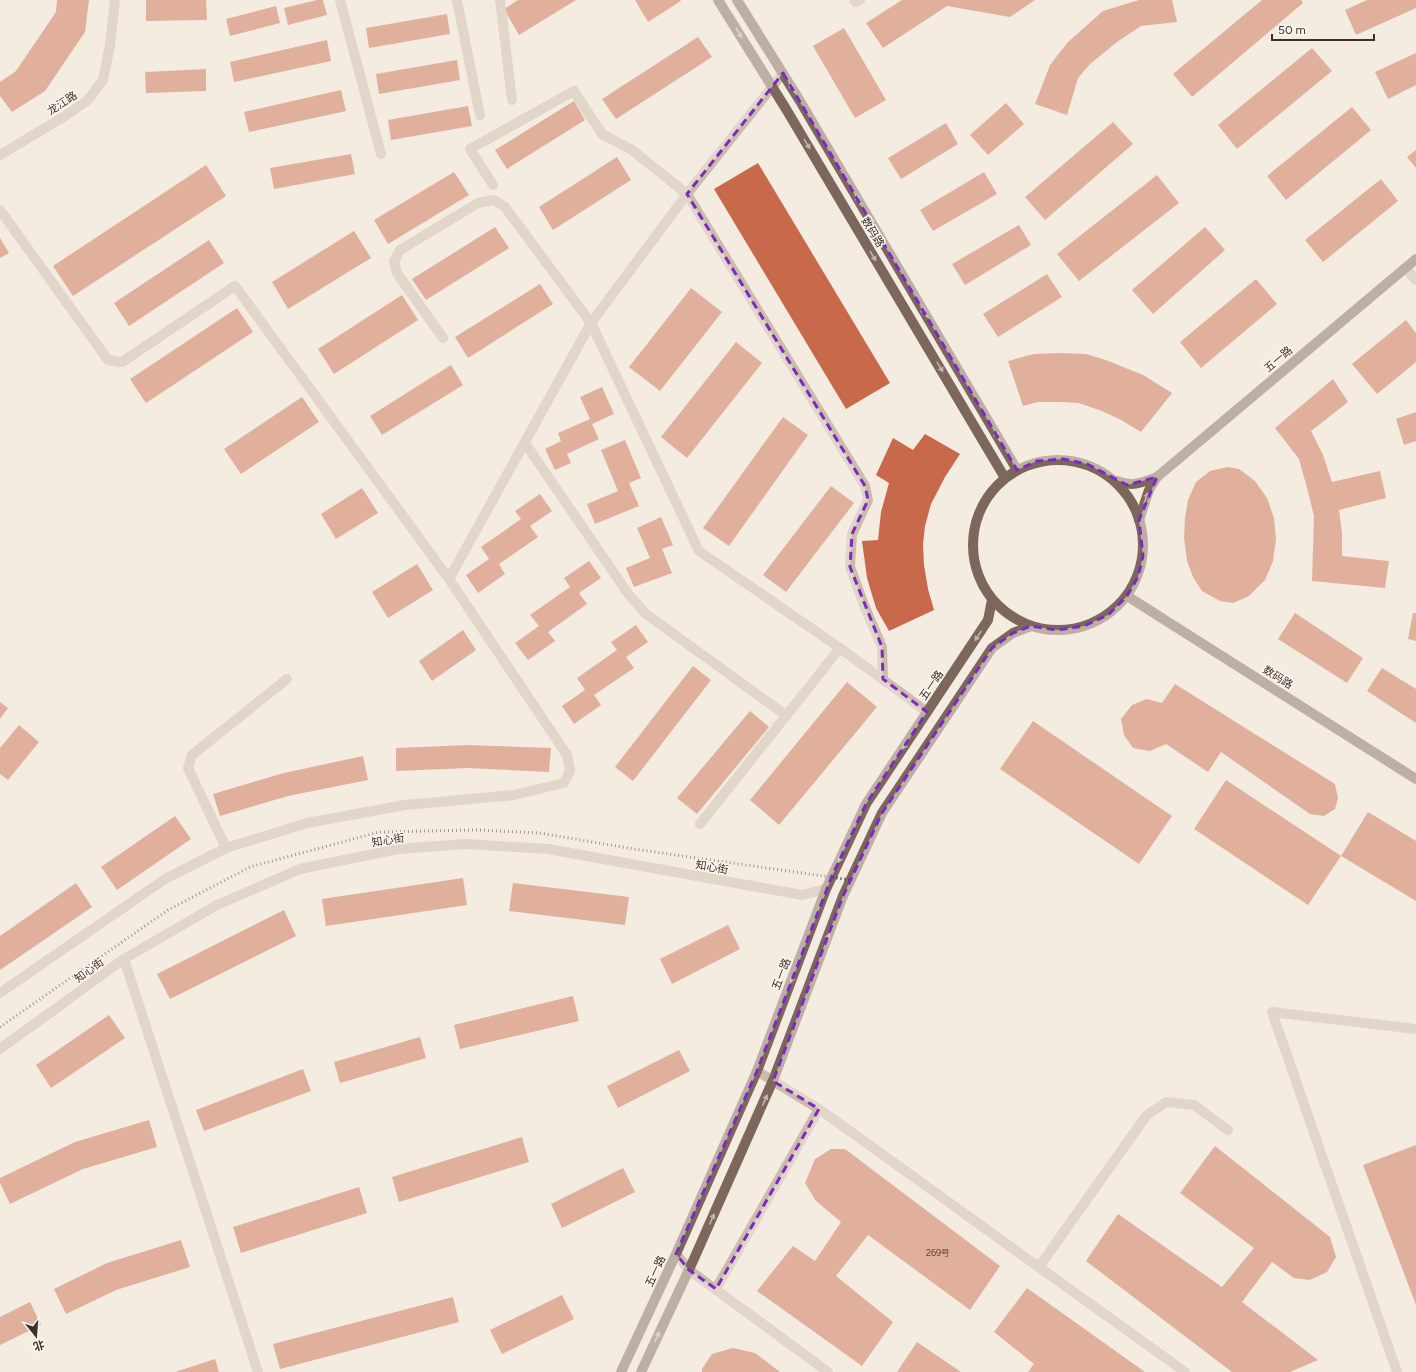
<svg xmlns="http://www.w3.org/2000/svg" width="1416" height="1372" font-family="Figtree,'Noto Sans SC',sans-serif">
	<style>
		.building { fill: #c8694b }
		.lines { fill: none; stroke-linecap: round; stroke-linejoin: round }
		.minor { stroke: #cdbbac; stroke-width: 10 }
		.major { stroke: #7d675c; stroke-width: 10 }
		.rail { stroke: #3b302b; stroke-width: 3; stroke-dasharray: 1 3; stroke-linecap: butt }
		.oneway { fill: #c2b5ac }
		.marked { fill: none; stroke: #7b2cbf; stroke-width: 3; stroke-dasharray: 8 5; stroke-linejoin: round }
		.labels { text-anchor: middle; stroke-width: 3; stroke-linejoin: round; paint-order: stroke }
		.number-label { font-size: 9px; fill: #5e3e33 }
		.street-label { font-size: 11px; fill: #3b302b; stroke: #fbf5ee }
	</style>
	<rect width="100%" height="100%" fill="#f4ebe1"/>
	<g class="building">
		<polygon points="57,0 89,0 85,32 45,91 12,112 0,96 0,82 16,71 56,12"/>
		<polygon points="146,0 206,0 207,20 146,21"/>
		<polygon points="317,0 323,0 327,15 288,25 284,8"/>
		<polygon points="518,0 576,0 519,35 504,9"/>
		<polygon points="635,0 680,0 681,1 648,22"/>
		<polygon points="902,0 1035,0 1010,17 947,6 883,48 866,23"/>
		<polygon points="1139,0 1172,0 1177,22 1141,26 1117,42 1090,64 1078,78 1067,115 1035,104 1050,65 1068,42 1103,11"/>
		<polygon points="1262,0 1301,0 1303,3 1192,97 1173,74"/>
		<polygon points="1367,0 1416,0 1416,8 1356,35 1345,10"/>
		<polygon points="276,6 280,23 230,36 226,19"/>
		<polygon points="447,14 450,34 369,48 366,28"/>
		<polygon points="844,28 886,100 855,118 813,46"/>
		<polygon points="698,37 712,57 616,119 602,99"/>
		<polygon points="327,40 331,61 234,82 230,62"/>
		<polygon points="1312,48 1332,71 1237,149 1218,125"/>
		<polygon points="1416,53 1416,85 1388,99 1375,72"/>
		<polygon points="457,60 460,80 379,94 376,74"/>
		<polygon points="206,69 206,91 146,93 145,72"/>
		<polygon points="341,90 346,111 249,132 244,112"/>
		<polygon points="574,101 585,120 507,169 495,150"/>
		<polygon points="1006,103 1024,124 988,155 970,135"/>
		<polygon points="468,106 472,126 391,140 388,120"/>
		<polygon points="1352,107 1371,130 1286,200 1267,176"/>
		<polygon points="1113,122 1133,144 1045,220 1025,197"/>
		<polygon points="946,123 958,144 901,179 888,158"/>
		<polygon points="1416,150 1416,168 1407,157"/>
		<polygon points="351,154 355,174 274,189 270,168"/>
		<polygon points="617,157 631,180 553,230 539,207"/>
		<polygon points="758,163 890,383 846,409 714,189"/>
		<polygon points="206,165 226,196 73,296 53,266"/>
		<polygon points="454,172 469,195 388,244 374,220"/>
		<polygon points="984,172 997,194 933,231 920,210"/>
		<polygon points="1157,175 1179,203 1079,281 1057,254"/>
		<polygon points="1381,179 1398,201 1323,262 1305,240"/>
		<polygon points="1019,225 1031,245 965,285 952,264"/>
		<polygon points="495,227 509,248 426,300 412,279"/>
		<polygon points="1205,227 1225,250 1153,314 1132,290"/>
		<polygon points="354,231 371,258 288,309 272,282"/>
		<polygon points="0,238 9,253 0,258"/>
		<polygon points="209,240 224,263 129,326 114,303"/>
		<polygon points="1047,274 1062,297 998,337 983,314"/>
		<polygon points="1256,279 1277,304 1201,368 1180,342"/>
		<polygon points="540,284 553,304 468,358 455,337"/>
		<polygon points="691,288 722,312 660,391 629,367"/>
		<polygon points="402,295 418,320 334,374 318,349"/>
		<polygon points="237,308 253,332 146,403 130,379"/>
		<polygon points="1406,320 1416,333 1416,362 1377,394 1352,364"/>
		<polygon points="736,342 762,363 687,458 661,437"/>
		<polygon points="1059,353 1086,354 1106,360 1143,375 1172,393 1141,432 1121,420 1102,411 1079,403 1063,402 1038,402 1023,406 1008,361 1034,354"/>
		<polygon points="451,365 463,385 382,435 370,416"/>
		<polygon points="1333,379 1348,402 1311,431 1323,455 1332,482 1380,471 1386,498 1339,510 1342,533 1342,556 1389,561 1385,588 1312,581 1314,516 1307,488 1299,459 1275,428"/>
		<polygon points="602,387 614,414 592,424 599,439 567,454 571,463 555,470 545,449 561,441 558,433 590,419 580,397"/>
		<polygon points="302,397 319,422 241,474 224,449"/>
		<polygon points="1416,412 1416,441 1404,445 1396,419"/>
		<polygon points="783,417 808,435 729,546 703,528"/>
		<polygon points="925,434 960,454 945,477 931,504 925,526 923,544 924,565 928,589 934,610 889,631 876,608 867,578 862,541 878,540 881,512 889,483 876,475 893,438 913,450"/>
		<polygon points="625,440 641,478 629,483 639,506 595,524 587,504 618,491 601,450"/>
		<polygon points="1227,467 1239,469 1255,481 1267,498 1274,518 1276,539 1273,561 1265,580 1249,596 1233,603 1220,601 1202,591 1193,577 1187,561 1184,538 1185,518 1188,500 1196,482 1210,471"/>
		<polygon points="831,486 854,503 786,592 763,575"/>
		<polygon points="362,488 378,513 336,539 321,514"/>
		<polygon points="540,494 552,511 530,526 538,537 499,564 505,574 478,593 466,575 489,559 481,547 521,519 515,511"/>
		<polygon points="661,517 673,545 662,549 672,573 634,587 626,568 650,558 637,528"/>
		<polygon points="589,561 601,578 579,593 587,604 548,632 555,641 528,660 515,643 539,626 530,615 570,587 564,578"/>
		<polygon points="417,564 433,590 388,618 372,592"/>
		<polygon points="1295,613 1363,658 1347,683 1278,639"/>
		<polygon points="1413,613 1416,613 1416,641 1408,639"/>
		<polygon points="636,625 648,642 626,657 634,668 594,695 601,705 574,724 562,706 585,690 577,678 617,650 611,642"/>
		<polygon points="463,630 476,650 432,681 419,661"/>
		<polygon points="693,666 711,680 633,781 615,767"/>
		<polygon points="1382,668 1416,689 1416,723 1367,691"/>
		<polygon points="847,682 877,707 779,825 750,800"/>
		<polygon points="1175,684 1335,784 1338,798 1335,809 1324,816 1310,814 1221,752 1208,772 1166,744 1150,751 1133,748 1124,735 1121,719 1132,705 1147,699 1162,703"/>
		<polygon points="0,702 8,708 0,719"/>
		<polygon points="750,711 769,727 697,814 677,798"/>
		<polygon points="1033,721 1172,816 1139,864 1000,769"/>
		<polygon points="19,725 39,742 8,780 0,774 0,748"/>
		<polygon points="469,745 551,748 549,772 468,768 396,771 396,748"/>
		<polygon points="363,756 368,780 288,796 220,816 213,794 284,773"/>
		<polygon points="1226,780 1341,856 1308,905 1194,829"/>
		<polygon points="1368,812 1416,841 1416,901 1341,856"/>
		<polygon points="175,816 191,839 117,890 101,867"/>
		<polygon points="463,878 467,905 326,926 322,899"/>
		<polygon points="76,883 92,907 0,970 0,936"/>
		<polygon points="513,883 629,897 625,925 509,911"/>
		<polygon points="284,910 296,936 170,999 157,974"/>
		<polygon points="728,925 740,949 672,984 660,959"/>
		<polygon points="573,996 579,1021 460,1049 454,1025"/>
		<polygon points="109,1015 125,1038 51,1088 36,1065"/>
		<polygon points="420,1037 426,1058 340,1083 334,1062"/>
		<polygon points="679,1050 690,1071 618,1108 607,1086"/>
		<polygon points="303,1069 311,1091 204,1131 196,1110"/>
		<polygon points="149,1120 157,1147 83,1169 10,1204 0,1183 0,1178 75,1142"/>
		<polygon points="522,1137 529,1162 399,1202 392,1177"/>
		<polygon points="1416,1145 1416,1305 1363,1165"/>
		<polygon points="1215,1146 1330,1237 1336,1257 1327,1272 1310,1280 1294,1278 1272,1262 1242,1302 1318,1360 1290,1372 1232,1372 1086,1261 1118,1214 1222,1287 1254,1248 1180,1193"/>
		<polygon points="831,1149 845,1149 1000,1266 970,1310 868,1235 836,1276 893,1322 862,1366 757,1291 793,1246 815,1261 841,1222 816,1201 805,1183 815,1159"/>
		<polygon points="623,1168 635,1192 562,1228 551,1204"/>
		<polygon points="359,1187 367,1213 241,1253 233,1227"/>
		<polygon points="181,1240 190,1267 116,1290 66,1314 54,1289 107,1263"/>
		<polygon points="1027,1288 1145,1372 1028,1372 1034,1364 994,1332"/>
		<polygon points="562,1295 574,1319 502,1354 490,1330"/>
		<polygon points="453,1297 459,1322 280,1369 273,1344"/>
		<polygon points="30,1302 41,1325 0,1345 0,1317"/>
		<polygon points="917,1342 961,1372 897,1372"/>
		<polygon points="733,1348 755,1353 780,1372 702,1372 702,1369 712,1354"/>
		<polygon points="215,1359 219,1372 175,1372"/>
	</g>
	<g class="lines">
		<g class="minor">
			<polyline points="340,0 381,154"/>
			<polyline points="457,0 480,115"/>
			<polyline points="500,0 512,100"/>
			<polyline points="854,0 856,2 860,0"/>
			<polyline points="0,155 65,116 88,100 103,80 110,45 115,0"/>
			<polyline points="493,185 470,149 574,91 602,134 632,150 687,194 865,486 868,500 852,534 850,567 864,605 882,647 883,679"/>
			<polyline points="0,210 108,360 122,362 235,286 449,579 567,755 570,771 564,783 514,795 405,805 307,823 226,848 165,879 0,993"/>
			<polyline points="1405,268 1416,280"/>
			<polyline points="443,338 397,273 394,261 400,250 478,203 494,200 505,207 591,323 699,551 840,648 927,712"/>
			<polyline points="525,443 629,595 646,614 787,716"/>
			<polyline points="449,579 591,323 687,194 783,73"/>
			<polyline points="700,824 840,648"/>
			<polyline points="226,848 188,768 192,755 287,679"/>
			<polyline points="124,959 258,1372"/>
			<polyline points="0,1049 124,959 217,905 300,869 398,849 465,844 548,849 802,895 826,889"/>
			<polyline points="757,1071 819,1109 1185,1372"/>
			<polyline points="676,1254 689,1270 828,1372"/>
			<polyline points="1039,1267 1146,1116 1166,1102 1194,1105 1228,1130"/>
			<polyline points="716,1289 819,1109"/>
			<polyline points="1397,1372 1272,1012 1416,1029"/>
		</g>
		<g class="major">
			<polyline points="718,0 786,109 1005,478"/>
			<polyline points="737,0 800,101 1017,470"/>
			<circle cx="1058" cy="545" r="85"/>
			<path d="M1117 481C1132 487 1141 483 1157 477"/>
			<polyline points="1139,520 1149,490 1157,477 1416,259"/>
			<polyline points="1127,596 1416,779"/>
			<polyline points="621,1372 676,1254 757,1071 826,889 866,804 988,620 992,600"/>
			<polyline points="641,1372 693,1261 774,1078 843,896 882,813 992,648 1013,633 1031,626"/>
		</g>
		<polyline class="rail" points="0,1027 168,910 250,867 379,832 478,830 539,833 634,849 851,880"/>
	</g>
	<defs><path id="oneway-solid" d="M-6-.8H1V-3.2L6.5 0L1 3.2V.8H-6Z"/></defs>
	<g class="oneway">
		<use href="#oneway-solid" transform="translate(739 33) rotate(58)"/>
		<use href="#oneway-solid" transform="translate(792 88) rotate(-122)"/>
		<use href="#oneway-solid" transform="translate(807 144) rotate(59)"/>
		<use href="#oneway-solid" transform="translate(858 200) rotate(-120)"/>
		<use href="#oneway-solid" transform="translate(873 256) rotate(59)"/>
		<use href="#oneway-solid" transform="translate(924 312) rotate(-120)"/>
		<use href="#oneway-solid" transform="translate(940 367) rotate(59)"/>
		<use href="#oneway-solid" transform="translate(997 436) rotate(-120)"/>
		<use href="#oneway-solid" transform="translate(1146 498) rotate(-69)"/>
		<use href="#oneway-solid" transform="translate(978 636) rotate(123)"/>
		<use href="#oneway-solid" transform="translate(906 744) rotate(124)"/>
		<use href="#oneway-solid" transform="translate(841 857) rotate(115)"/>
		<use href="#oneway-solid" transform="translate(827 939) rotate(-69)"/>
		<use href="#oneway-solid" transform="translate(793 977) rotate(111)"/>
		<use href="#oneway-solid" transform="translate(765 1100) rotate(-66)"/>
		<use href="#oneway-solid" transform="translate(712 1219) rotate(-66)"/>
		<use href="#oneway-solid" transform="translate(657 1337) rotate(-65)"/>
	</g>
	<path d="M0 0H1416V1372H0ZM783 73 1017 470 1037 461 1063 459 1087 464 1127 485 1157 477 1139 520 1143 556 1138 577 1127 596 1108 615 1084 626 1057 630 1031 626 1013 633 992 648 882 813 843 896 773 1081 819 1109 716 1289 689 1270 676 1254 757 1071 832 876 866 804 927 712 883 679 882 647 850 567 852 534 868 500 865 486 687 194Z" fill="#f4ebe1" fill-opacity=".55" fill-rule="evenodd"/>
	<path class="marked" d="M783 73 1017 470 1037 461 1063 459 1087 464 1127 485 1157 477 1139 520 1143 556 1138 577 1127 596 1108 615 1084 626 1057 630 1031 626 1013 633 992 648 882 813 843 896 773 1081 819 1109 716 1289 689 1270 676 1254 757 1071 832 876 866 804 927 712 883 679 882 647 850 567 852 534 868 500 865 486 687 194Z"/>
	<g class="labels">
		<g class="number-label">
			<text x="938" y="1256">269号</text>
		</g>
		<g class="street-label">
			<text transform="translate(62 103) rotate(-33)" y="4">龙江路</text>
			<text transform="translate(873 232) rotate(59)" y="4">数码路</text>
			<text transform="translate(1278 359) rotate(-40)" y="4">五一路</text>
			<text transform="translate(1278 677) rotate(32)" y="4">数码路</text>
			<text transform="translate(931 685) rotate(-56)" y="4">五一路</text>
			<text transform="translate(388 840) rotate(-9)" y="4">知心街</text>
			<text transform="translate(712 867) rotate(10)" y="4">知心街</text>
			<text transform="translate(89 970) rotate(-36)" y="4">知心街</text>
			<text transform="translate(781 974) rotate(-69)" y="4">五一路</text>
			<text transform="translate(655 1271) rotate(-65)" y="4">五一路</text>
		</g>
	</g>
	<g transform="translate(36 1336) rotate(163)" stroke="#fbf5ee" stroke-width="3" paint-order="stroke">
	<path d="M0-3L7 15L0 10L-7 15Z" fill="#3b302b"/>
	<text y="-6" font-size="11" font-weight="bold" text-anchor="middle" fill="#3b302b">北</text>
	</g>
	<path d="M1272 34v6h102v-6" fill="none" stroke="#3b302b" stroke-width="2"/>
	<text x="1278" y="34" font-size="12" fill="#3b302b" stroke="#fbf5ee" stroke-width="3" paint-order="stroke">50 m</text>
</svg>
